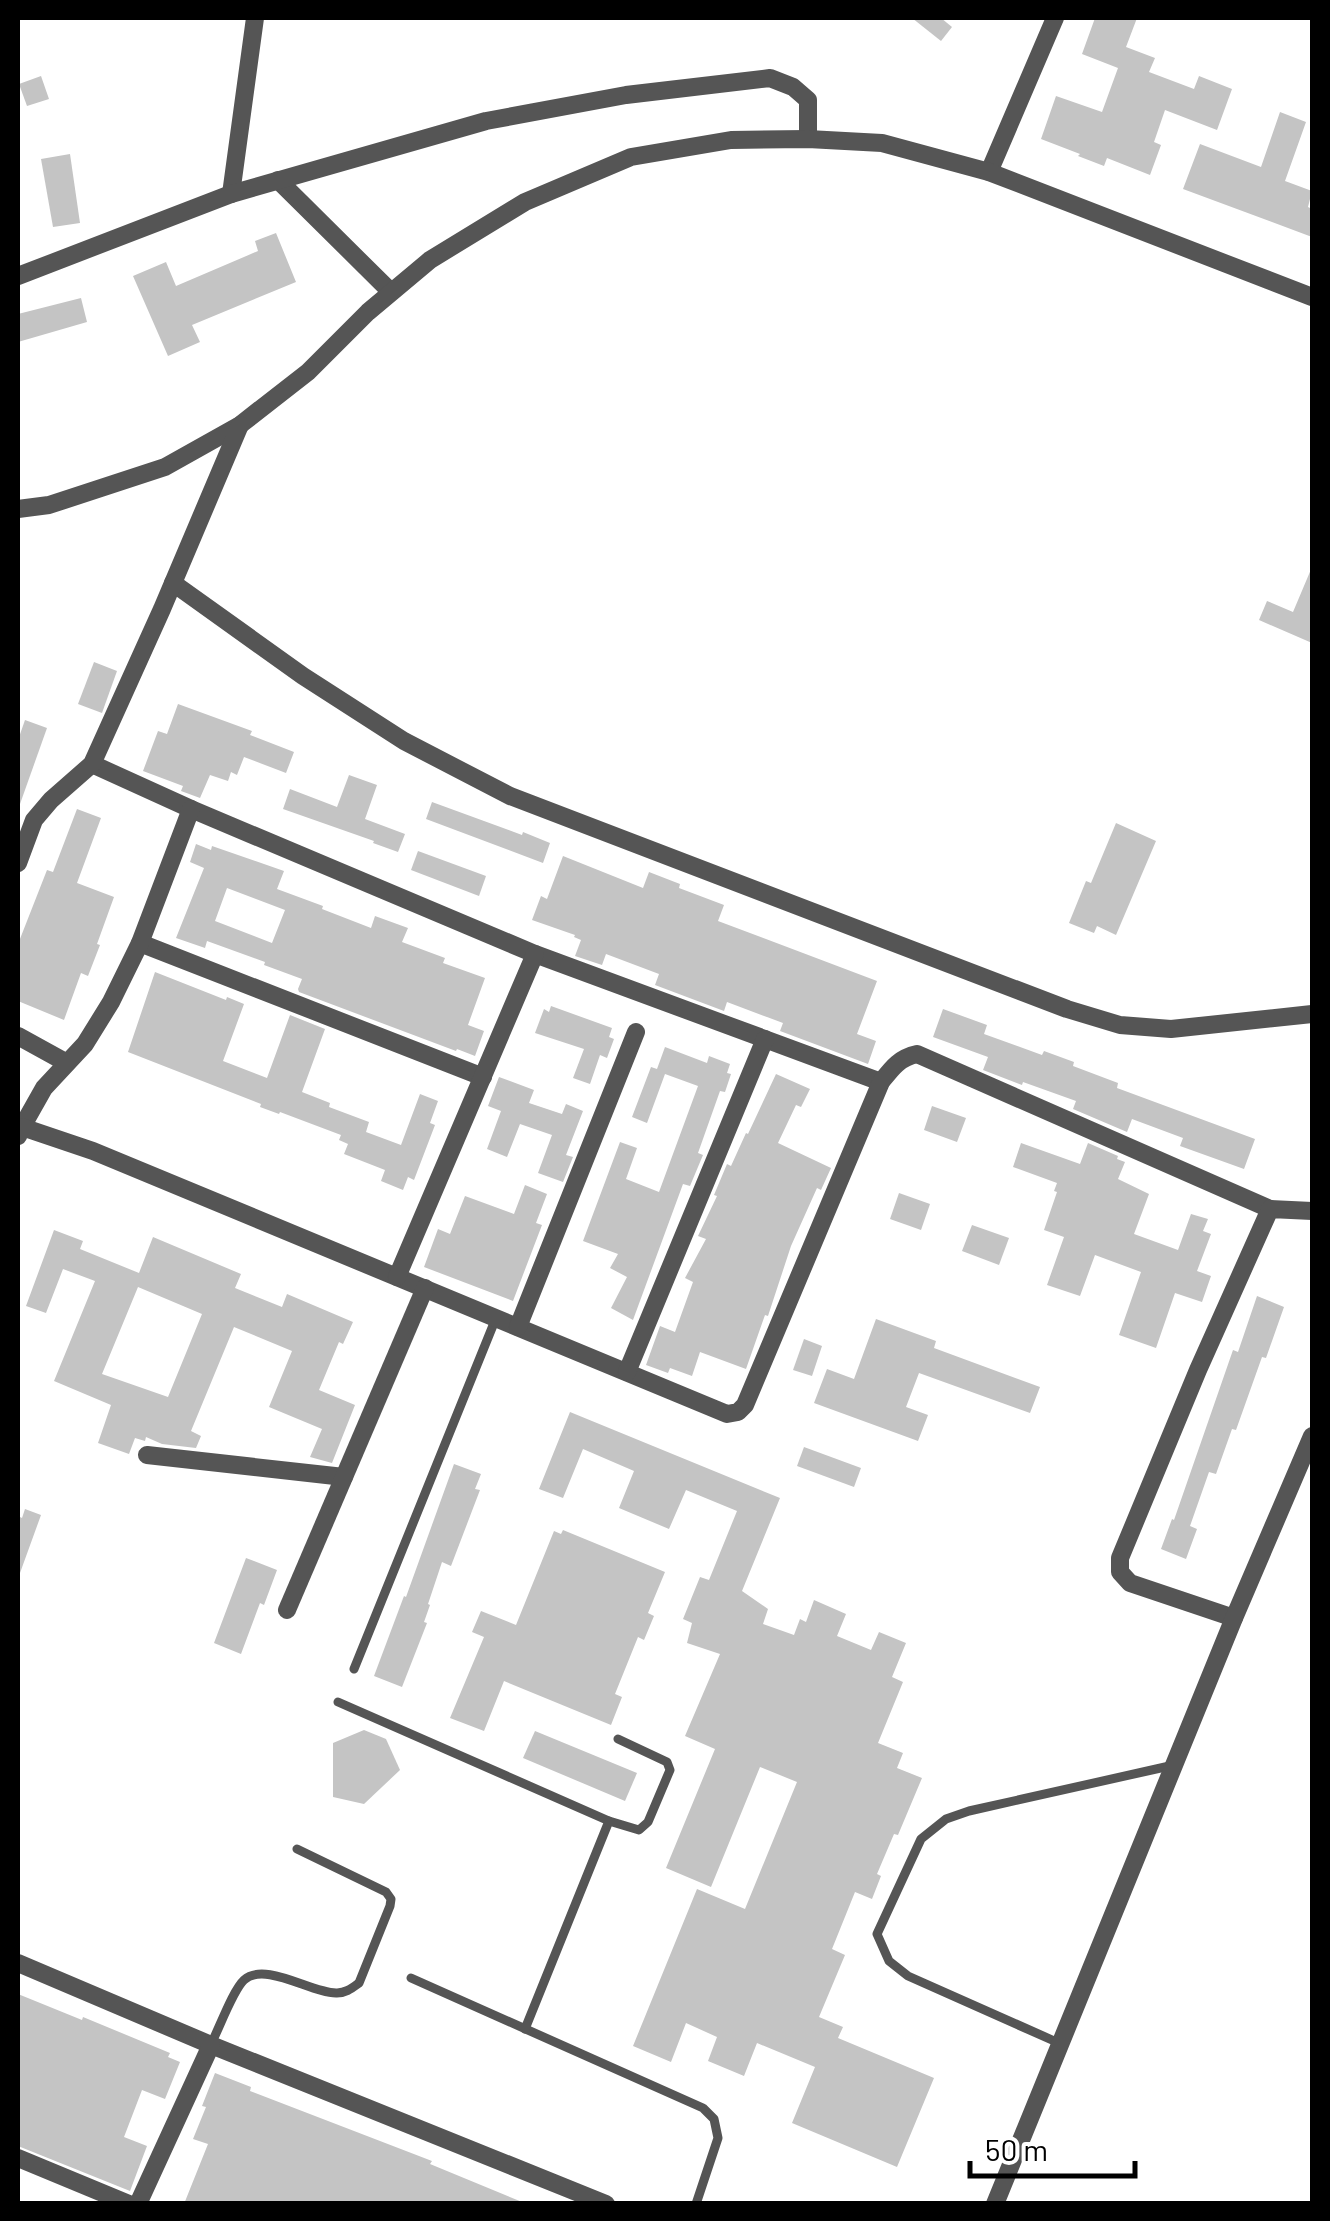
<svg xmlns="http://www.w3.org/2000/svg" width="1330" height="2221" font-family="Barlow,sans-serif">
	<style>
		.building { fill: #c4c4c4; fill-rule: evenodd }
		.lines { fill: none; stroke-linecap: round; stroke-linejoin: round }
		.lane { stroke: #555; stroke-width: 9 }
		.street { stroke: #555; stroke-width: 18 }
	</style>
	<rect width="100%" height="100%" fill="#fff"/>
	<g class="building">
		<polygon points="912,18 941,18 952,27 941,41"/>
		<polygon points="1095,18 1137,18 1126,47 1155,58 1149,72 1194,89 1199,76 1232,89 1217,130 1165,110 1154,142 1161,145 1150,175 1107,158 1104,166 1078,156 1080,154 1041,139 1056,96 1102,112 1118,68 1082,54"/>
		<polygon points="41,76 49,99 27,106 19,84"/>
		<polygon points="1280,112 1306,122 1285,181 1312,191 1308,207 1312,209 1312,237 1183,189 1200,144 1261,167"/>
		<polygon points="70,154 80,223 53,227 41,159"/>
		<polygon points="276,233 296,282 192,325 200,342 168,356 133,276 166,262 176,286 258,251 255,241"/>
		<polygon points="81,298 87,322 18,342 18,314"/>
		<polygon points="1312,567 1312,643 1259,620 1267,601 1293,612"/>
		<polygon points="94,662 117,671 102,713 78,704"/>
		<polygon points="178,704 252,731 250,735 294,752 286,773 244,757 237,775 231,772 228,781 210,775 200,798 181,791 183,786 143,771 158,731 167,734"/>
		<polygon points="25,720 47,728 20,804 18,803 18,740"/>
		<polygon points="349,775 377,785 365,819 405,834 398,852 373,843 374,841 283,809 290,789 337,807"/>
		<polygon points="432,802 522,835 523,832 550,843 543,863 426,819"/>
		<polygon points="77,809 101,818 77,883 114,897 97,944 100,945 88,976 81,973 64,1020 18,1001 18,944 47,870 53,872"/>
		<polygon points="1116,823 1156,841 1116,935 1097,926 1094,933 1069,923 1086,881 1091,883"/>
		<path d="M196 844 211 850 212 846 284 871 277 889 323 906 322 909 371 928 375 916 408 928 402 942 445 958 443 963 485 978 468 1025 484 1031 475 1056 457 1049 456 1051 299 992 298 989 302 979 264 965 265 962 207 941 205 948 176 938 204 868 190 862ZM227 888 285 910 272 943 215 921Z"/>
		<polygon points="418,851 486,876 479,896 411,870"/>
		<polygon points="563,856 643,888 649,872 680,884 679,888 724,905 718,921 877,981 857,1034 876,1041 868,1064 780,1031 783,1023 727,1002 724,1011 655,985 659,974 606,954 602,965 575,956 581,940 574,937 575,935 532,920 541,896 547,899"/>
		<polygon points="155,972 226,1000 227,997 244,1004 223,1061 267,1078 290,1015 325,1029 302,1092 330,1103 329,1107 369,1122 366,1132 401,1145 420,1094 438,1101 430,1123 435,1125 414,1180 408,1177 403,1190 381,1181 385,1170 344,1154 348,1144 339,1140 341,1135 280,1112 279,1114 260,1107 261,1104 128,1052"/>
		<polygon points="551,1006 612,1028 609,1037 614,1039 607,1058 600,1055 590,1084 573,1078 584,1049 535,1033 544,1009 549,1012"/>
		<polygon points="943,1009 987,1025 984,1034 1042,1055 1044,1051 1074,1062 1073,1066 1118,1083 1117,1088 1255,1139 1244,1169 1180,1146 1183,1138 1132,1119 1127,1132 1073,1109 1076,1101 1023,1082 1022,1085 983,1070 988,1057 933,1037"/>
		<polygon points="665,1047 707,1063 709,1056 730,1064 727,1073 731,1074 725,1092 720,1091 698,1153 703,1155 690,1186 683,1184 633,1320 611,1308 627,1277 610,1268 618,1254 583,1241 620,1142 637,1148 626,1179 659,1192 698,1086 665,1074 647,1123 632,1117 651,1067 657,1069"/>
		<polygon points="776,1074 810,1089 801,1107 796,1105 778,1143 831,1168 821,1190 817,1188 791,1246 768,1316 765,1315 746,1369 700,1352 692,1376 670,1368 668,1373 646,1365 660,1326 675,1332 693,1282 685,1278 706,1239 698,1236 717,1196 714,1195 727,1164 731,1166 746,1133 748,1134"/>
		<polygon points="499,1077 534,1090 529,1103 562,1114 566,1104 583,1111 566,1155 573,1157 563,1182 538,1173 552,1135 520,1124 507,1157 487,1149 501,1111 488,1106"/>
		<polygon points="932,1106 966,1118 957,1142 924,1130"/>
		<polygon points="1021,1143 1080,1164 1088,1143 1118,1156 1117,1159 1125,1162 1118,1179 1149,1194 1134,1234 1178,1250 1191,1214 1208,1219 1203,1231 1211,1234 1197,1271 1211,1276 1202,1302 1175,1293 1156,1348 1119,1335 1141,1272 1095,1255 1080,1296 1047,1285 1064,1237 1044,1230 1057,1192 1054,1191 1057,1183 1013,1167"/>
		<polygon points="525,1185 547,1194 536,1223 542,1225 513,1301 424,1267 438,1229 450,1234 465,1196 514,1214"/>
		<polygon points="899,1193 930,1204 921,1230 890,1219"/>
		<polygon points="972,1225 1009,1238 999,1265 962,1251"/>
		<path d="M54 1230 83 1241 80 1249 139 1273 153 1237 241 1274 235 1288 282 1307 287 1294 353 1322 343 1344 339 1342 319 1390 355 1405 332 1463 310 1457 322 1429 269 1407 292 1351 234 1327 191 1431 201 1436 196 1448 162 1444 146 1437 145 1441 135 1438 129 1454 98 1443 111 1405 54 1381 95 1281 63 1269 46 1313 26 1306ZM138 1287 202 1314 168 1397 102 1374Z"/>
		<polygon points="1257,1296 1284,1307 1266,1358 1262,1357 1236,1430 1232,1429 1216,1474 1209,1472 1190,1526 1197,1529 1186,1559 1161,1549 1172,1519 1174,1520 1233,1350 1238,1352"/>
		<polygon points="876,1319 936,1341 934,1348 1040,1387 1030,1413 919,1373 906,1407 928,1415 918,1441 814,1403 827,1369 854,1379"/>
		<polygon points="804,1339 822,1346 812,1376 793,1370"/>
		<polygon points="570,1412 780,1498 742,1591 768,1609 763,1624 794,1635 800,1619 806,1622 814,1600 846,1614 837,1636 871,1650 879,1632 906,1643 892,1677 903,1682 878,1743 903,1753 897,1768 922,1778 898,1835 894,1834 877,1874 881,1876 872,1899 855,1892 832,1949 845,1955 819,2017 843,2027 838,2038 934,2078 897,2167 792,2123 815,2067 757,2043 744,2076 708,2061 717,2037 686,2023 671,2062 633,2046 697,1889 745,1909 797,1782 760,1767 711,1887 666,1868 715,1749 685,1736 720,1654 687,1643 692,1623 683,1619 700,1577 709,1580 737,1511 686,1490 669,1529 619,1508 634,1471 583,1449 563,1498 539,1489"/>
		<polygon points="804,1447 861,1468 854,1487 797,1466"/>
		<polygon points="454,1464 481,1474 475,1489 480,1490 451,1566 442,1562 428,1604 430,1605 424,1622 427,1623 402,1687 374,1676 404,1596 406,1597"/>
		<polygon points="25,1509 41,1515 20,1573 18,1573 18,1516 22,1518"/>
		<polygon points="563,1530 665,1572 648,1613 654,1616 644,1640 638,1637 615,1694 622,1697 611,1725 504,1681 484,1731 450,1718 484,1637 472,1632 481,1611 516,1625 554,1531 561,1534"/>
		<polygon points="246,1558 277,1570 264,1605 260,1603 241,1654 214,1643"/>
		<polygon points="364,1730 386,1739 400,1770 364,1804 333,1797 333,1743"/>
		<polygon points="535,1731 637,1773 625,1801 523,1758"/>
		<polygon points="18,1994 82,2020 83,2017 170,2053 168,2057 180,2062 165,2099 142,2090 124,2137 147,2146 130,2191 18,2146"/>
		<polygon points="215,2073 251,2087 250,2091 432,2161 430,2164 527,2204 184,2204 208,2144 193,2139 206,2107 202,2106"/>
	</g>
	<g class="lines">
		<g class="lane">
			<polyline points="354,1669 496,1318"/>
			<polyline points="338,1702 609,1821"/>
			<polyline points="411,1978 703,2108 714,2119 718,2138 696,2204"/>
			<polyline points="525,2029 609,1821 639,1830 648,1822 670,1770 667,1762 618,1739"/>
			<path d="M211 2044C219 2029 233 1990 244 1980 265 1961 313 1994 337 1993 346 1993 352 1988 359 1983L390 1906 391 1899 386 1892 297 1849"/>
			<polyline points="1061,2044 908,1976 889,1961 877,1934 921,1839 946,1819 969,1811 1174,1765"/>
		</g>
		<g class="street">
			<polyline points="989,172 1055,18"/>
			<polyline points="278,180 391,292"/>
			<polyline points="231,194 255,18"/>
			<polyline points="18,276 231,194 486,121 626,95 770,78 793,87 808,100 808,139"/>
			<polyline points="18,509 49,505 165,467 240,425 308,372 368,312 430,260 525,202 631,157 731,140 808,139 882,143 989,172 1312,297"/>
			<polyline points="173,583 303,676 404,741 510,796 1067,1009 1120,1025 1171,1029 1312,1014"/>
			<polyline points="92,764 191,809 535,954 881,1082"/>
			<polyline points="18,863 34,820 51,800 92,764 162,609 240,425"/>
			<polyline points="140,943 483,1077"/>
			<polyline points="18,1036 67,1063"/>
			<polyline points="22,1127 44,1088 85,1044 111,1002 140,943 191,809"/>
			<path d="M18 1136 22 1127 93 1151 727 1414 738 1412 745 1405 881 1082C892 1068 899 1058 917 1054L1270 1209"/>
			<polyline points="397,1277 535,954"/>
			<polyline points="518,1327 636,1032"/>
			<polyline points="627,1372 765,1039"/>
			<polyline points="147,1455 344,1477"/>
			<polyline points="287,1610 425,1288"/>
			<polyline points="1234,1618 1130,1583 1120,1572 1120,1558 1198,1370 1270,1209 1312,1211"/>
			<polyline points="18,1963 211,2045 606,2204"/>
			<polyline points="18,2158 129,2204"/>
			<polyline points="138,2204 211,2045"/>
			<polyline points="995,2204 1234,1618 1312,1436"/>
		</g>
	</g>
	<rect width="1330" height="2221" fill="none" stroke="#000000" stroke-width="40"/>
	<path d="M970 2161v15h165v-15" fill="none" stroke="#000000" stroke-width="5"/>
	<text x="985" y="2161" font-size="30" fill="#000000" stroke="#ffffff" stroke-width="8" paint-order="stroke">50 m</text>
</svg>
